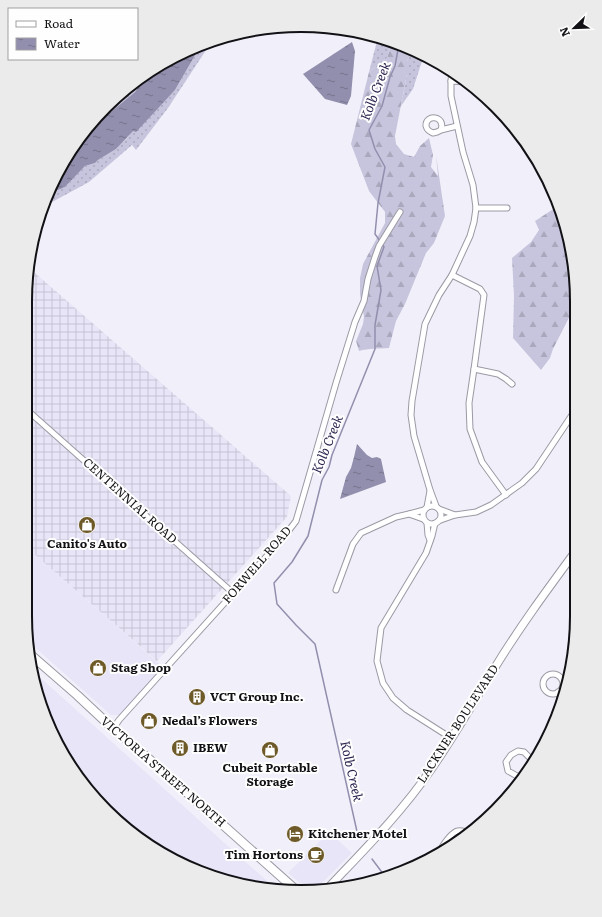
<svg xmlns="http://www.w3.org/2000/svg" width="602" height="917" font-family="Literata,serif">
	<style>
		.built { fill: #e7e5f7 }
		.industrial { fill: url(#industrial-grid) }
		.grass { fill: url(#grass-dots) }
		.forest { fill: url(#forest-firs) }
		.water { fill: url(#water-ripples) }
		.lines { fill: none; stroke-linecap: round; stroke-linejoin: round }
		.stream { stroke: #928fae; stroke-width: 1.5 }
		.street-casing { stroke: #9b9aa4; stroke-width: 7 }
		.secondary-casing { stroke: #9b9aa4; stroke-width: 9 }
		.primary-casing { stroke: #9b9aa4; stroke-width: 10 }
		.street { stroke: #fff; stroke-width: 5 }
		.secondary { stroke: #fff; stroke-width: 7 }
		.primary { stroke: #fff; stroke-width: 8 }
		.labels { text-anchor: middle; stroke-width: 4; stroke-linejoin: round; paint-order: stroke }
		.street-label { font-size: 12px; fill: #121115; stroke: #fefefe }
		.poi-label { font-size: 12px; font-weight: bold; fill: #121115; stroke: #fefefe; text-anchor: start }
		.water-label { font-size: 13px; font-style: italic; fill: #2e2550; stroke: #fefefe }
		.rim { fill: none; stroke: #121115; stroke-width: 2 }
	</style>
	<defs>
		<pattern id="industrial-grid" width="8" height="8" patternUnits="userSpaceOnUse"><rect width="8" height="8" fill="#e7e5f7"/><path d="M0 4h8M4 0v8" fill="none" stroke="#c5c3d3"/></pattern>
		<pattern id="grass-dots" width="8" height="8" patternUnits="userSpaceOnUse"><rect width="8" height="8" fill="#c7c5dd"/><path d="M2 2h.1M6 6h.1" fill="none" stroke="#aaa8bd" stroke-width="1.8" stroke-linecap="round"/></pattern>
		<pattern id="forest-firs" width="22" height="20" patternUnits="userSpaceOnUse"><rect width="22" height="20" fill="#c7c5dd"/><path d="M5 1l3.5 6h-7zM16 11l3.5 6h-7z" fill="#aaa8bd"/></pattern>
		<pattern id="water-ripples" width="26" height="14" patternUnits="userSpaceOnUse"><rect width="26" height="14" fill="#928fae"/><path d="M2 4q2-2 4 0t4 0M15 11q2-2 4 0t4 0" fill="none" stroke="#76738c"/></pattern>
	</defs>
	<rect width="100%" height="100%" fill="#f1f0fa"/>
	<g class="built">
		<polygon points="25,546 163,667 120,715 111,715 29,642 25,616"/>
		<polygon points="34,672 277,890 212,877 133,835 72,770 40,704"/>
		<polygon points="329,832 352,853 317,888 307,889 288,873"/>
	</g>
	<polygon class="industrial" points="27,266 291,496 287,517 157,661 25,546"/>
	<g class="grass">
		<polygon points="378,37 392,41 387,58 369,72"/>
		<polygon points="212,41 168,108 136,150 132,145 89,182 43,207 45,198 58,190 65,187 85,166 95,163 98,160 116,149 119,145 127,138 131,132 155,110 175,90 201,45"/>
		<polygon points="412,50 424,55 413,89 401,106 407,74 407,61"/>
		<polygon points="107,106 112,111 87,129 93,119"/>
	</g>
	<g class="forest">
		<path d="M392 41 412 50 407 61V74L395 136 396 144 404 154 414 157 420 146 429 138 433 155 431 167 438 176 436 155 445 216 434 243 426 253 405 304 396 321 389 348C379 349 369 348 359 351L356 341 363 324 364 317 360 294V278L363 264 385 223V212L369 191 351 144 369 72 387 58Z"/>
		<polygon points="147,73 135,92 112,111 107,106 133,82"/>
		<polygon points="557,202 568,230 576,283 576,304 553,349 550,358 541,370 513,338 514,296 512,258 531,242 539,230 535,221 558,206"/>
	</g>
	<g class="water">
		<polygon points="352,42 355,51 351,96 347,105 325,99 303,74"/>
		<polygon points="201,45 175,90 136,132 133,131 116,149 98,160 95,163 85,166 65,187 58,190 45,198 46,195 87,129 112,111 135,92 147,73 179,54"/>
		<polygon points="357,444 367,455 372,458 377,457 381,459 386,482 340,499 346,477 351,468 354,457"/>
	</g>
	<g class="lines">
		<g class="stream">
			<polyline points="380,241 375,234 378,203 385,167 375,149 369,130 382,106 390,77 395,66 399,44"/>
			<polyline points="358,836 315,644 296,625 277,604 274,583 292,562 308,536 322,480 329,467 332,455 375,349 375,325 381,290 377,266 384,247 382,244"/>
			<polyline points="372,859 384,875 387,876"/>
		</g>
		<g class="street-casing">
			<g id="street">
				<polyline points="451,81 467,82"/>
				<path d="M441 130C446 115 425 114 426 126 427 130 429 131 433 133L437 132 441 130 457 126"/>
				<polyline points="520,133 522,141"/>
				<path d="M524 140 522 141C524 148 526 150 533 153"/>
				<polyline points="476,208 507,208"/>
				<polyline points="452,275 480,289 484,295 474,369 469,403 470,429 482,462 506,495"/>
				<polyline points="573,322 576,323"/>
				<polyline points="474,369 498,374 506,379 512,384"/>
				<polyline points="26,409 233,593"/>
				<circle cx="432" cy="515" r="9"/>
				<polyline points="436,506 430,490 414,436 411,415 412,401 425,324 439,295 452,275 470,236 474,222 476,208 473,185 463,152 451,96 451,81 452,71"/>
				<polyline points="427,507 430,491"/>
				<polyline points="439,509 455,515"/>
				<polyline points="409,514 423,519"/>
				<polyline points="438,521 455,515 476,512 491,505 522,483 536,469 576,409"/>
				<polyline points="427,523 428,535 430,540"/>
				<polyline points="435,523 432,536 426,553 381,628 377,661 383,683 393,698 407,710 451,738"/>
				<polyline points="336,590 353,544 361,533 396,517 409,514 424,510"/>
				<circle cx="553" cy="684" r="10"/>
				<polyline points="558,692 563,697"/>
				<polyline points="113,729 119,720 283,538 296,521 336,383 355,322 364,301 368,279 375,257 379,246 400,212"/>
				<polyline points="522,776 517,776 508,771 506,762 511,755 518,751 524,752 532,760"/>
				<path d="M439 855C440 848 450 834 457 831 460 830 463 831 467 832"/>
			</g>
		</g>
		<g class="secondary-casing">
			<path id="secondary" d="M329 887C364 850 401 813 430 771 453 738 473 703 494 669 519 628 547 590 575 552"/>
		</g>
		<g class="primary-casing">
			<polyline id="primary" points="31,655 77,695 107,723 148,758 296,890"/>
		</g>
		<use href="#street" class="street"/>
		<use href="#secondary" class="secondary"/>
		<use href="#primary" class="primary"/>
	</g>
	<defs>
		<g id="shop-disc" transform="scale(0.9)"><circle r="9.5" fill="#6e5928" stroke="#fefefe"/><path d="M-5-2.5h2.3a2.7 3.5 0 0 1 5.4 0H5L5.5 6h-11ZM-1.5-2.5h3a1.5 2.3 0 0 0-3 0Z" fill="#fff"/></g>
		<g id="building-disc" transform="scale(0.9)"><circle r="9.5" fill="#6e5928" stroke="#fefefe"/><path d="M-4-6H4V6H1V3H-1V6H-4ZM-2.5-4.3h1.7v1.8h-1.7ZM.8-4.3h1.7v1.8H.8ZM-2.5-1h1.7V.8h-1.7ZM.8-1h1.7V.8H.8Z" fill="#fff"/></g>
		<g id="hotel-disc" transform="scale(0.9)"><circle r="9.5" fill="#6e5928" stroke="#fefefe"/><path d="M-6-4.5h1.5V1H6V5H4.5V3h-9V5H-6ZM-4 0a1.8 1.8 0 1 1 3.6 0ZM.5 0V-2.5h3Q6-2.5 6 0Z" fill="#fff"/></g>
		<g id="cafe-disc" transform="scale(0.9)"><circle r="9.5" fill="#6e5928" stroke="#fefefe"/><path d="M-5.5-4.5H6V0H3Q3 3.5 0 3.5H-2.5Q-5.5 3.5-5.5 0ZM3-3.2v2h1.7v-2ZM-6 4.5H4V6H-6Z" fill="#fff"/></g>
	</defs>
	<g fill-rule="evenodd">
		<use href="#shop-disc" x="87" y="525"/>
		<use href="#shop-disc" x="98" y="668"/>
		<use href="#building-disc" x="197" y="697"/>
		<use href="#shop-disc" x="149" y="721"/>
		<use href="#building-disc" x="180" y="748"/>
		<use href="#shop-disc" x="270" y="750"/>
		<use href="#hotel-disc" x="295" y="834"/>
		<use href="#cafe-disc" x="316" y="855"/>
	</g>
	<g class="labels">
		<g class="street-label">
			<text transform="translate(130 501) rotate(42)" y="4">CENTENNIAL ROAD</text>
			<text transform="translate(257 565) rotate(-49)" y="4">FORWELL ROAD</text>
			<text transform="translate(458 724) rotate(-57)" y="4">LACKNER BOULEVARD</text>
			<text transform="translate(163 772) rotate(41)" y="4">VICTORIA STREET NORTH</text>
		</g>
		<g class="poi-label">
			<text x="87" y="548" text-anchor="middle">Canito's Auto</text>
			<text x="111" y="672">Stag Shop</text>
			<text x="210" y="701">VCT Group Inc.</text>
			<text x="162" y="725">Nedal’s Flowers</text>
			<text x="193" y="752">IBEW</text>
			<text x="270" y="772" text-anchor="middle">Cubeit Portable<tspan x="270" dy="14">Storage</tspan></text>
			<text x="308" y="838">Kitchener Motel</text>
			<text x="303" y="859" text-anchor="end">Tim Hortons</text>
		</g>
		<g class="water-label">
			<text transform="translate(375 91) rotate(-69)" y="5">Kolb Creek</text>
			<text transform="translate(327 444) rotate(-68)" y="5">Kolb Creek</text>
			<text transform="translate(352 771) rotate(77)" y="5">Kolb Creek</text>
		</g>
	</g>
	<path d="M0 0H602V917H0ZM301 32H301A269 269 0 0 1 570 301V616A269 269 0 0 1 301 885H301A269 269 0 0 1 32 616V301A269 269 0 0 1 301 32Z" fill="#ebebeb" fill-rule="evenodd"/>
	<path class="rim" d="M301 32H301A269 269 0 0 1 570 301V616A269 269 0 0 1 301 885H301A269 269 0 0 1 32 616V301A269 269 0 0 1 301 32Z"/>
	<rect x="8" y="8" width="130" height="52" fill="#fefefe" stroke="#a09fa1"/>
	<rect x="16" y="21" width="20" height="6" fill="#ffffff" stroke="#a09fa1"/>
	<text x="44" y="28" font-size="12" fill="#121115">Road</text>
	<rect x="16" y="38" width="20" height="12" fill="url(#water-ripples)" stroke="#a09fa1"/>
	<text x="44" y="48" font-size="12" fill="#121115">Water</text>
	<g transform="translate(574 28) rotate(247)" stroke="#fefefe" stroke-width="3" paint-order="stroke">
	<path d="M0-3L7 15L0 10L-7 15Z" fill="#121115"/>
	<text y="-6" font-size="11" font-weight="bold" text-anchor="middle" fill="#121115">N</text>
	</g>
</svg>
